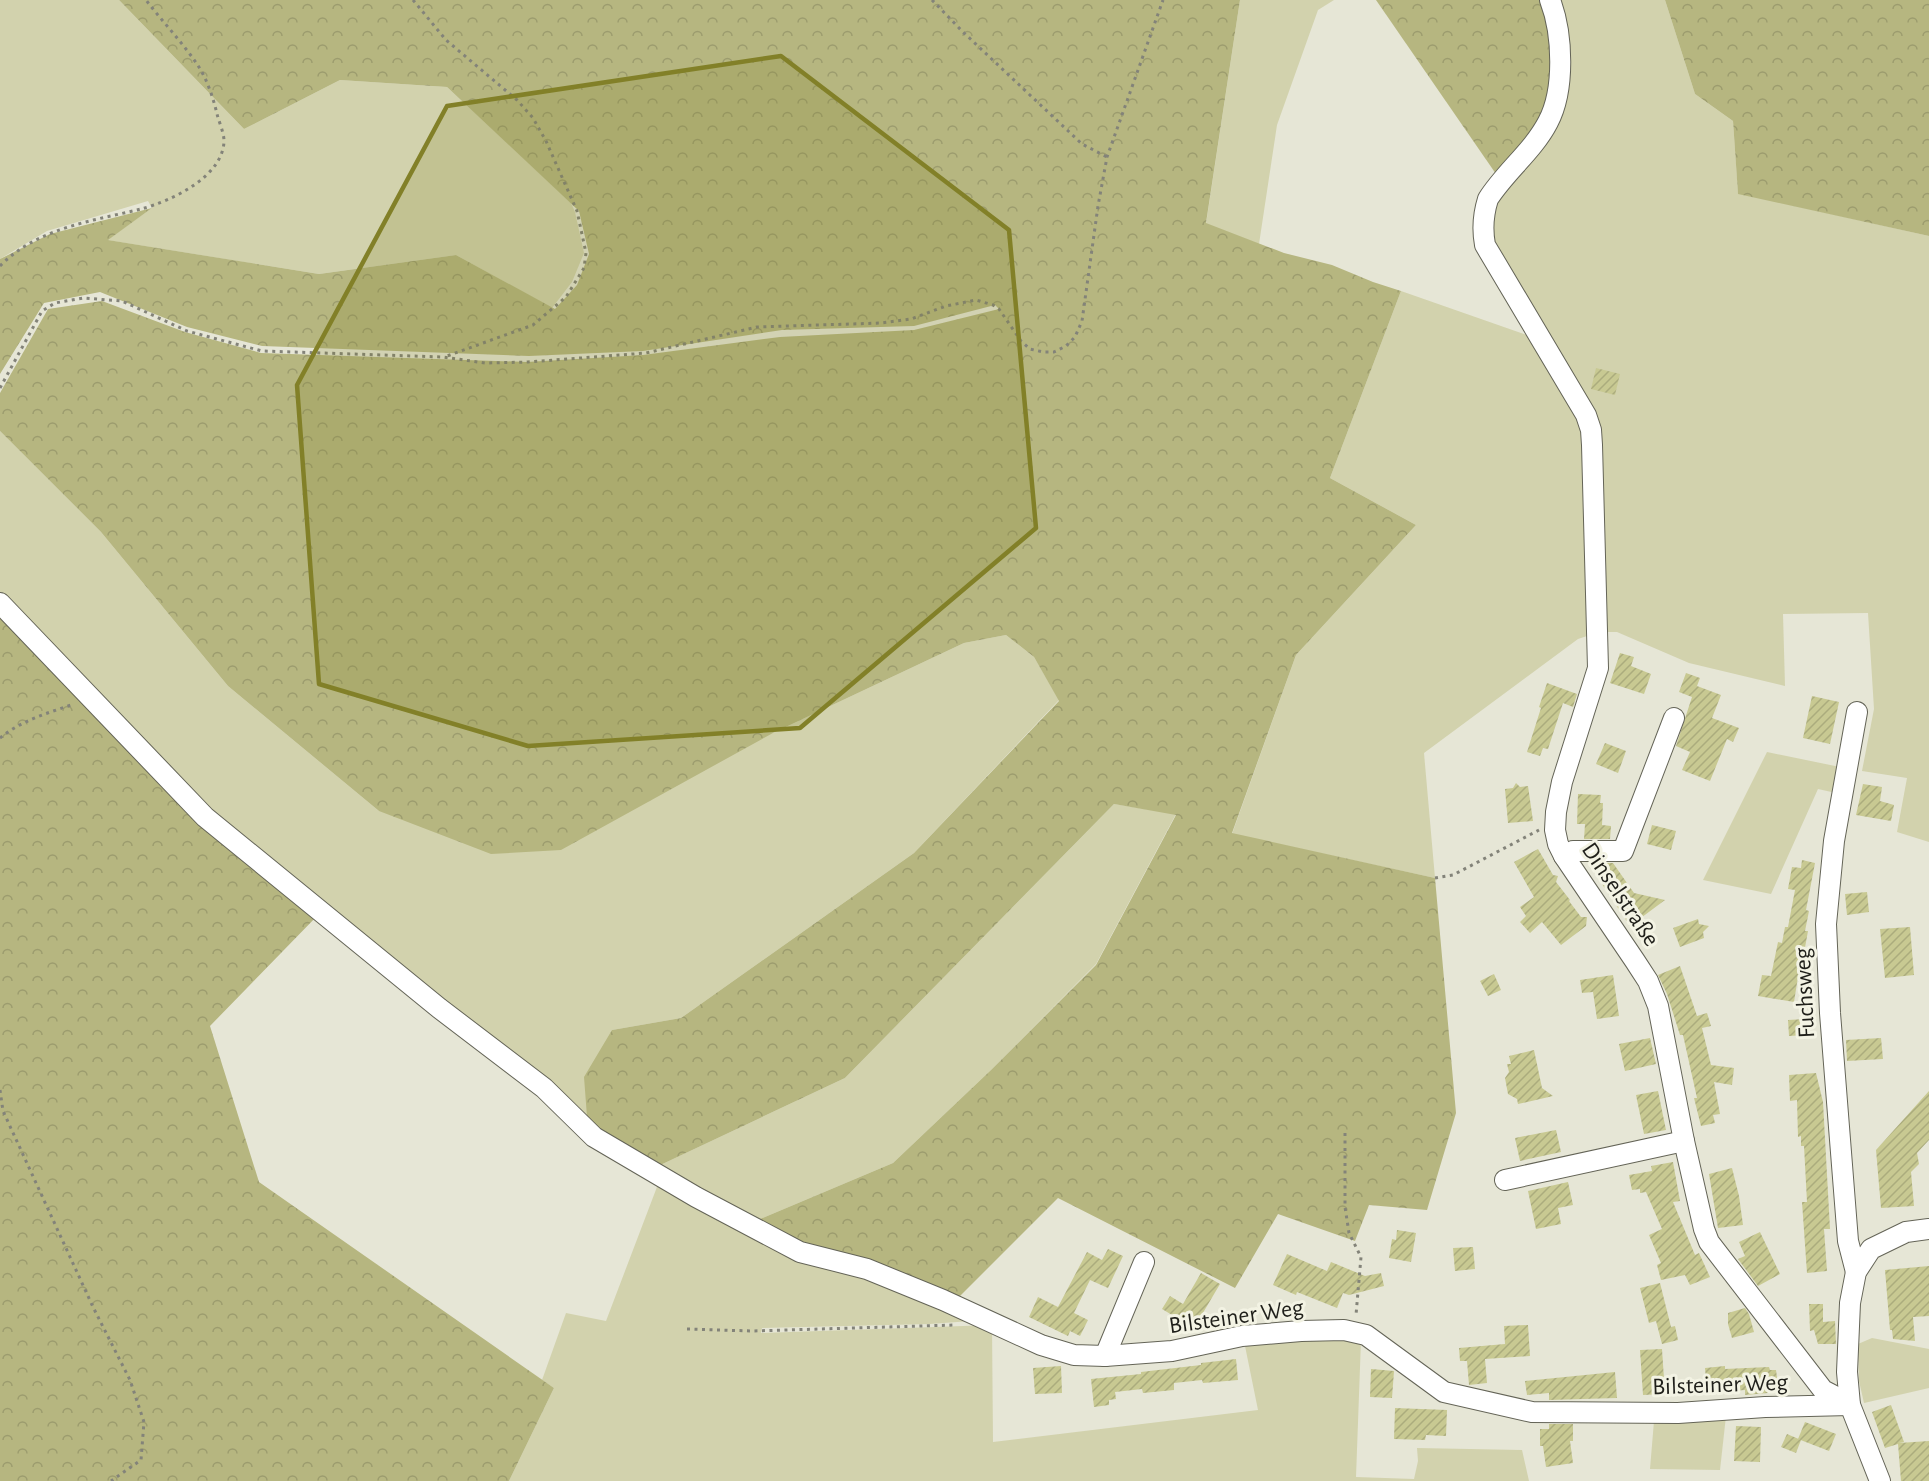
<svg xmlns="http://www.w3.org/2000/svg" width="1929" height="1481" font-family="'Alegreya Sans',sans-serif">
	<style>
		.grass { fill: #d2d2ad }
		.forest { fill: url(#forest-crowns) }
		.building { fill: url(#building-hatch) }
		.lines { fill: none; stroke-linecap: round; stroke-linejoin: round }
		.minor-casing { stroke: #646457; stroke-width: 22 }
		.path { stroke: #838379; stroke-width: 3; stroke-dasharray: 3 4.5; stroke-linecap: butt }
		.minor { stroke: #fff; stroke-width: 20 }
		.marked { fill: #828028; fill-opacity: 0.2; stroke: #828028; stroke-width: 4.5; stroke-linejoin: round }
		.labels { text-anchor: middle; stroke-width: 6; stroke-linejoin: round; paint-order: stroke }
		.street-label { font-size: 24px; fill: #1f1f1a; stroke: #f3f3e4 }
	</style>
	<defs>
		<pattern id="forest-crowns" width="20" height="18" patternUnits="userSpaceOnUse" patternTransform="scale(1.5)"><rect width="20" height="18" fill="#b6b680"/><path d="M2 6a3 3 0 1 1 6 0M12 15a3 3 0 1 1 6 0" fill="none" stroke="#9c9c6e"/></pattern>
		<pattern id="building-hatch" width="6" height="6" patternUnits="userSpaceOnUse" patternTransform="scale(1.5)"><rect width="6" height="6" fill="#c8c992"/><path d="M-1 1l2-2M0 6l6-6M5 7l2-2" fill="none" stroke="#abac7d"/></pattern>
	</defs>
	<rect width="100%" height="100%" fill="#e6e6d6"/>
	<g class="grass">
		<polygon points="0,0 119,0 244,129 340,80 447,87 571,203 575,212 584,253 572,282 552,308 456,255 319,274 107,240 152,208 148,201 47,231 0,259"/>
		<polygon points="1240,0 1334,0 1318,10 1277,125 1259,244 1206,224"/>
		<polygon points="1557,0 1665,0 1695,94 1733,121 1738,193 1929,236 1929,842 1897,832 1907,778 1862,771 1874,709 1868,613 1783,614 1785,686 1689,663 1617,632 1604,632 1598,438 1489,242 1494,201"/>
		<polygon points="1401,291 1535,338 1584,425 1590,635 1578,639 1424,753 1435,878 1232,834 1296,655 1416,525 1330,478"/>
		<polygon points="0,431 101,532 228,686 379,811 773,733 964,643 1006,635 1034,657 1059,700 914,853 681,1018 612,1030 588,1130 208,815 0,602"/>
		<polygon points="1767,752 1840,767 1836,793 1818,789 1771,894 1703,880"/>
		<polygon points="1114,804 1176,814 1096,964 991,1070 893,1163 753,1222 654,1168 845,1078"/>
		<polygon points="660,1179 971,1321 930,1324 762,1328 761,1333 992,1325 993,1442 1258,1410 1244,1341 1303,1335 1361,1340 1356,1477 1414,1479 1418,1461 1417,1448 1522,1450 1529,1481 509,1481 554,1388 542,1380 566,1313 606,1321"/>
		<polygon points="1872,1338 1929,1349 1929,1388 1864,1403 1859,1381 1858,1344"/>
		<polygon points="1726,1416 1720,1470 1650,1469 1654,1421"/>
	</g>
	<g class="forest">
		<polygon points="119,0 1240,0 1206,223 1284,253 1332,265 1373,282 1401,291 1330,478 1416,525 1296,655 1232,833 1435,878 1456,1113 1427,1210 1369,1205 1355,1241 1278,1214 1235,1288 1058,1198 956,1300 805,1251 753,1222 893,1163 991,1070 1096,965 1176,815 1114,804 845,1078 654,1168 588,1130 584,1077 612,1030 681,1018 914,853 1059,701 1034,657 1006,635 964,643 773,733 561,850 491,854 379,811 228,686 101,532 0,431 0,393 48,309 102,301 185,332 261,353 527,362 643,355 780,337 914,330 999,309 995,305 914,326 782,330 643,351 529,356 262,346 187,327 100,292 44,303 0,374 0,259 50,234 152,208 108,240 319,274 456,255 555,309 577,285 589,254 579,211 447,87 340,80 244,129"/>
		<polygon points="1376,0 1556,0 1554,64 1543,127 1496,174"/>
		<polygon points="1665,0 1929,0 1929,236 1738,194 1733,121 1695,94"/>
		<polygon points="0,613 319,914 210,1026 259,1182 554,1388 509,1481 0,1481"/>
	</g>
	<g class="building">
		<polygon points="1596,368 1620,374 1615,395 1591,389"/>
		<polygon points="1620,653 1634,657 1631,666 1651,674 1644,694 1610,683"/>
		<polygon points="1686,673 1700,678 1697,686 1721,695 1712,718 1739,728 1733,742 1727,739 1710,781 1682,770 1690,752 1676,746 1692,697 1679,692"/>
		<polygon points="1547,683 1577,694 1573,707 1563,703 1548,749 1543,748 1540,756 1527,752 1541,708 1539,707"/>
		<polygon points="1812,696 1839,702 1830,744 1803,738"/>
		<polygon points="1605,743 1626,751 1618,773 1596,764"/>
		<polygon points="1516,783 1520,787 1528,786 1533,821 1508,823 1505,789 1513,788"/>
		<polygon points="1863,784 1882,787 1880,801 1894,805 1891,821 1856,815"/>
		<polygon points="1578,794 1601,795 1600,803 1603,803 1602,825 1611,826 1610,839 1584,839 1585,824 1577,824"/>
		<polygon points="1652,825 1676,831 1671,850 1647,844"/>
		<polygon points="1538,849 1553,875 1558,876 1556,882 1570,900 1569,901 1581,917 1587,917 1586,926 1561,945 1542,922 1530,933 1520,922 1526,916 1520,907 1534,897 1514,862"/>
		<polygon points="1802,860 1815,863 1806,910 1809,911 1805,931 1808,931 1802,964 1800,964 1794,1002 1758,996 1762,975 1771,976 1778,942 1782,943 1785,927 1788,927 1795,890 1788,889 1792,867 1801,868"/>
		<polygon points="1600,863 1613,863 1634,893 1665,900 1630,926 1592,869"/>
		<polygon points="1867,892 1869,912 1847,915 1845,894"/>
		<polygon points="1698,919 1699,924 1709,926 1703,932 1704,938 1680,947 1673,928"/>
		<polygon points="1910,927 1914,975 1885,978 1880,929"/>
		<polygon points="1680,966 1697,1016 1707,1013 1711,1026 1702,1028 1711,1065 1734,1068 1732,1085 1714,1082 1720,1114 1713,1115 1715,1123 1701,1126 1694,1098 1697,1098 1683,1035 1680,1035 1667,994 1658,975"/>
		<polygon points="1494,974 1501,990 1488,996 1480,981"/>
		<polygon points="1613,975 1619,1016 1597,1019 1593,992 1582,993 1580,980"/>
		<polygon points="1805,1019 1806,1035 1789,1036 1788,1020"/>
		<polygon points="1650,1038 1656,1064 1625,1071 1619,1044"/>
		<polygon points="1881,1038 1883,1059 1847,1061 1846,1040"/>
		<polygon points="1534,1050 1542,1088 1553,1096 1518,1104 1517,1099 1508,1094 1505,1078 1509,1072 1507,1064 1511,1064 1509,1056"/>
		<polygon points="1816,1073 1823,1102 1830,1229 1824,1229 1827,1271 1807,1273 1802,1202 1807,1202 1804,1146 1801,1146 1801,1136 1798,1137 1797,1100 1790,1101 1789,1075"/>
		<polygon points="1658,1091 1666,1130 1644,1134 1636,1095"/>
		<polygon points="1929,1091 1929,1140 1917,1153 1919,1164 1911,1172 1914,1206 1881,1208 1876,1150"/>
		<polygon points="1556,1130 1561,1152 1520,1161 1515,1138"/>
		<polygon points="1673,1162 1680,1201 1673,1202 1695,1255 1699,1253 1710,1277 1690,1285 1685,1275 1661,1280 1657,1265 1661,1263 1649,1235 1662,1229 1646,1192 1640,1193 1640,1189 1632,1190 1629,1175 1652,1171 1651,1166"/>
		<polygon points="1732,1168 1739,1196 1743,1225 1718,1228 1709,1174"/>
		<polygon points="1568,1182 1573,1205 1558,1208 1561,1224 1536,1229 1528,1191"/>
		<polygon points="1397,1230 1416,1233 1411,1262 1389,1258 1392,1239 1396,1240"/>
		<polygon points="1760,1232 1780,1274 1758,1286 1738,1259 1745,1256 1739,1242"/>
		<polygon points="1473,1247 1475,1269 1455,1271 1453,1248"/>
		<polygon points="1108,1249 1123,1256 1108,1288 1090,1280 1074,1313 1088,1320 1080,1336 1070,1331 1068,1336 1029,1317 1038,1297 1058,1307 1087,1252 1102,1260"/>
		<polygon points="1287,1254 1327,1271 1331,1262 1365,1276 1381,1273 1384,1286 1349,1295 1343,1293 1337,1308 1297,1292 1296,1295 1273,1285"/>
		<polygon points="1929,1266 1929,1316 1913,1317 1915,1341 1893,1339 1892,1330 1890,1330 1885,1270"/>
		<polygon points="1201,1273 1220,1284 1194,1328 1162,1309 1170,1296 1183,1304"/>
		<polygon points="1660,1283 1671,1327 1675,1326 1678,1340 1662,1344 1656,1321 1649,1323 1640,1288"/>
		<polygon points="1809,1304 1823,1304 1823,1322 1835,1321 1836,1344 1818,1344 1814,1330 1810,1331"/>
		<polygon points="1745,1308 1749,1314 1754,1332 1732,1338 1728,1324 1728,1313"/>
		<polygon points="1528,1325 1530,1356 1485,1359 1487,1383 1469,1385 1467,1361 1460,1361 1459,1348 1505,1344 1504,1326"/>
		<polygon points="1662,1349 1665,1394 1643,1395 1640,1350"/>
		<polygon points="1236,1359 1238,1380 1203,1383 1202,1380 1174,1383 1174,1390 1143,1393 1142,1389 1115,1392 1116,1399 1109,1400 1109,1405 1094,1407 1091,1379 1141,1374 1141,1372 1201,1365 1201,1363"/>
		<polygon points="1061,1366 1062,1393 1035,1394 1033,1368"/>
		<polygon points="1725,1366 1725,1369 1769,1367 1770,1370 1776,1370 1779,1392 1745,1395 1745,1390 1707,1393 1705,1368"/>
		<polygon points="1371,1369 1394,1371 1392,1398 1370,1397"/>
		<polygon points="1615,1372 1617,1398 1549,1400 1549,1393 1527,1395 1525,1381"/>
		<polygon points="1891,1405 1904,1442 1899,1443 1929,1441 1929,1481 1901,1481 1898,1444 1885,1448 1872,1412"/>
		<polygon points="1395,1408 1447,1410 1446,1436 1426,1435 1425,1440 1394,1439"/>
		<polygon points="1805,1422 1836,1434 1829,1451 1798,1439"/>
		<polygon points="1549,1424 1573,1424 1573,1441 1570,1441 1573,1463 1546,1467 1543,1446 1540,1446 1540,1429 1549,1429"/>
		<polygon points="1736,1426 1761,1427 1760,1462 1734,1461"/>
		<polygon points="1787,1434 1801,1440 1796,1453 1781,1447"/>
	</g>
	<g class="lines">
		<g class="minor-casing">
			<g id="minor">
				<path d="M1550 0C1563 34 1565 90 1548 122 1533 151 1505 172 1488 199 1483 215 1482 229 1485 245L1586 415 1591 430 1592 445 1598 668 1562 782 1556 812 1555 830 1558 844 1564 856 1635 961 1648 981 1658 1006 1684 1141 1704 1229 1709 1242 1823 1390 1848 1403"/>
				<polyline points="0,603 205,817 439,1008 544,1088 594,1137 696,1197 800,1252 867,1269 943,1300 1041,1345 1074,1355 1105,1356 1172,1351 1242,1336 1301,1331 1344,1330 1366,1335 1444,1392 1532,1412 1678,1413 1765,1407 1850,1405"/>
				<polyline points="1564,856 1573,851 1623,851 1674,718"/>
				<polyline points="1505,1180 1684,1141"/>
				<polyline points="1856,1272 1848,1241 1830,1013 1826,924 1834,841 1857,712"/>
				<polyline points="1105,1356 1144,1262"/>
				<polyline points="1880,1481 1850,1405 1847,1372 1850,1303 1856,1272 1871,1249 1906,1232 1929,1229"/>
			</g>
		</g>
		<g class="path">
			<polyline points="413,0 446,40 517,100 533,118 546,141 577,211 586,253 584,268 566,297 533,325 447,356"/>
			<polyline points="932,0 963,32 1082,144 1107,157"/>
			<path d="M0 266C37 228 92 221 141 209 171 201 223 177 224 141 224 133 219 122 217 114 213 97 207 79 197 64 182 42 162 21 146 0"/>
			<polyline points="0,388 42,311 55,303 83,298 122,301 187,331 262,351 443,357 485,363 528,362 646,353 757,327 881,323 911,319 946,306 976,300 993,305 999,309 1021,341 1030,349 1043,352 1054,352 1066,346 1075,337 1082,321 1098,206 1107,157 1163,0"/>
			<path d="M0 738C22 720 48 713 74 704"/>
			<polyline points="1435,878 1453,875 1539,830"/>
			<polyline points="0,1090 3,1111 93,1307 130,1380 144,1422 141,1460 111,1481"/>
			<polyline points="1345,1133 1345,1207 1349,1233 1361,1257 1356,1315"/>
			<polyline points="687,1329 752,1331 955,1325"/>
		</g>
		<use href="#minor" class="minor"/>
	</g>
	<path class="marked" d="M781 56 1009 230 1036 528 800 728 528 746 319 684 297 385 447 106Z"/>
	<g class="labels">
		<g class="street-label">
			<text transform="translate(1621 894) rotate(56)" y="8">Dinselstraße</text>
			<text transform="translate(1804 993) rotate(-93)" y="8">Fuchsweg</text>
			<text transform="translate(1236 1316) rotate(-8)" y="8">Bilsteiner Weg</text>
			<text transform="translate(1720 1384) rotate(-2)" y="8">Bilsteiner Weg</text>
		</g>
	</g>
</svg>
